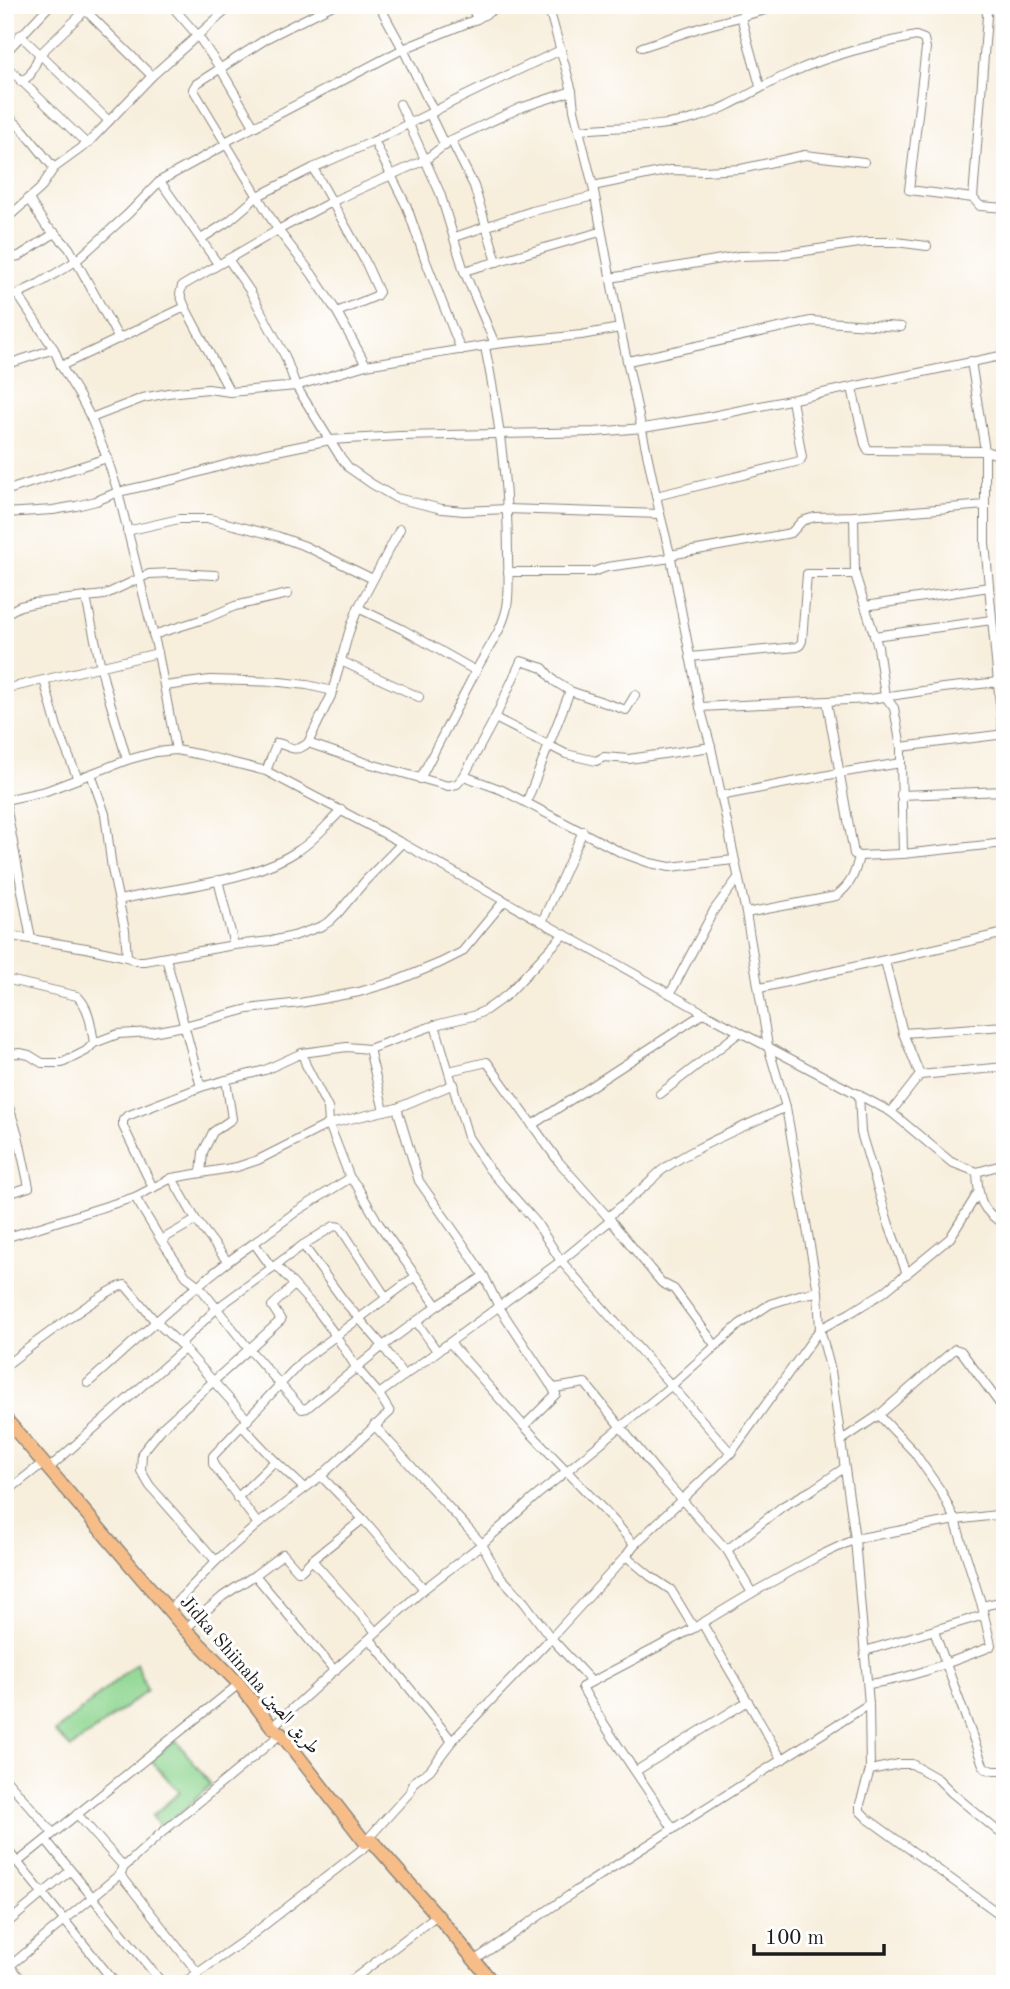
<svg xmlns="http://www.w3.org/2000/svg" width="1010" height="1989" font-family="'Old Standard TT',Amiri,serif">
	<style>
		.green { fill: #8ed691; stroke: #557956; stroke-width: 2 }
		.lines { fill: none; stroke-linecap: round; stroke-linejoin: round }
		.minor-casing { stroke: #8a857c; stroke-width: 10 }
		.primary-casing { stroke: #8a857c; stroke-width: 15 }
		.minor { stroke: #fff; stroke-width: 8 }
		.primary { stroke: #f7bd88; stroke-width: 12 }
		.labels { text-anchor: middle; stroke-width: 6; stroke-linejoin: round; paint-order: stroke }
		.street-label { font-size: 19px; fill: #1c1c1c; stroke: #fff }
	</style>
	<rect width="100%" height="100%" fill="#fff"/>
	<filter id="ink" filterUnits="userSpaceOnUse"><feTurbulence type="fractalNoise" baseFrequency=".0143" numOctaves="2"/><feDisplacementMap in="SourceGraphic" scale="14" xChannelSelector="R" yChannelSelector="G"/><feConvolveMatrix kernelMatrix="1 2 1 2 8 2 1 2 1" color-interpolation-filters="sRGB"/></filter>
	<filter id="wash" filterUnits="userSpaceOnUse"><feTurbulence type="fractalNoise" baseFrequency=".00686" numOctaves="4" result="noise"/><feDisplacementMap in="SourceGraphic" scale="28" xChannelSelector="R" yChannelSelector="G"/><feGaussianBlur stdDeviation="1.57" result="paint"/><feColorMatrix in="noise" values="0 0 0 0 0 0 0 0 0 0 0 0 0 0 0 0 0 1.4 0 .05"/><feComposite in="paint" operator="in"/></filter>
	<g filter="url(#wash)">
		<rect width="100%" height="100%" fill="#f7eedc"/>
		<g class="green">
			<polygon points="137,1663 147,1691 71,1748 55,1732"/>
			<polygon points="176,1740 211,1785 162,1829 152,1816 180,1792 150,1760"/>
		</g>
	</g>
	<g filter="url(#ink)">
		<g class="lines">
			<g class="minor-casing">
				<g id="minor">
					<polyline points="80,5 152,76"/>
					<polyline points="171,5 198,36 220,68 254,126"/>
					<polyline points="333,5 271,36 196,84 193,89 278,230 312,274 337,312 366,365"/>
					<polyline points="379,5 403,49 434,112"/>
					<polyline points="471,5 477,19"/>
					<polyline points="548,5 572,91 574,110 593,186 620,328 660,514 671,558 700,707 711,747 746,913 768,1046 786,1107 818,1292 820,1329 831,1371 855,1539 869,1704 870,1770 860,1804 860,1811 868,1819 1005,1918"/>
					<polyline points="986,5 987,16 973,198 980,206 1005,208"/>
					<polyline points="741,17 760,86"/>
					<polyline points="20,35 109,121"/>
					<polyline points="642,47 702,27 784,5"/>
					<polyline points="5,53 50,5"/>
					<polyline points="5,65 87,144"/>
					<polyline points="21,82 30,75 40,54 91,5"/>
					<polyline points="400,104 440,193 464,271 495,344"/>
					<polyline points="5,113 24,131 54,168"/>
					<polyline points="430,115 445,146"/>
					<path d="M579 130C617 126 660 129 696 118 731 108 760 86 793 72 833 54 873 45 916 36L924 39 926 48 909 190 973 198"/>
					<polyline points="451,140 474,186 497,262"/>
					<polyline points="225,142 403,49 477,19 502,5"/>
					<polyline points="313,168 365,261 379,292 376,296 337,312"/>
					<polyline points="160,181 218,264"/>
					<polyline points="593,186 670,170 704,171 741,169 805,155 864,162"/>
					<polyline points="28,198 46,226 55,233 69,248 119,339"/>
					<polyline points="5,220 40,189 54,168 87,144 152,76 232,5"/>
					<polyline points="455,237 532,211 594,196"/>
					<polyline points="201,239 229,221 258,196 313,168 374,141"/>
					<polyline points="5,258 19,256 55,233"/>
					<polyline points="228,259 250,291 285,356 296,386 339,455 349,468 372,484 396,498 442,509 464,511 507,509 660,514"/>
					<polyline points="464,271 600,232"/>
					<polyline points="610,278 739,256 778,255 866,242 896,242 927,246"/>
					<polyline points="18,295 54,349 61,366 80,397 91,418 107,458 118,492 158,653 176,750"/>
					<polyline points="5,300 40,283 76,261 128,214 160,181 227,144"/>
					<path d="M461 350 425 259 407 207 374 141C436 110 498 79 561 50"/>
					<polyline points="628,361 811,321 901,327"/>
					<polyline points="971,361 985,451 985,543 1005,758"/>
					<polyline points="5,365 54,349"/>
					<polyline points="61,366 185,307"/>
					<polyline points="852,388 865,444 868,450 985,451 1005,457"/>
					<polyline points="230,392 185,307 180,294 182,286 278,230 331,202 425,160 451,140 520,108 572,91"/>
					<polyline points="91,418 143,398 168,393 208,389 230,392 296,386 366,365 495,344 581,335 620,328"/>
					<polyline points="5,491 107,458"/>
					<polyline points="656,496 800,461 802,457 792,400"/>
					<polyline points="5,513 53,510 76,506 96,501 118,492 176,479 262,454 330,440 400,436 595,432 643,428 703,418 1005,355"/>
					<polyline points="854,516 855,574 878,647 885,696 894,708 901,747"/>
					<polyline points="127,531 179,519 210,519 277,536 305,546 373,579"/>
					<polyline points="670,555 791,533 802,521 815,517 854,516 985,505"/>
					<polyline points="508,572 593,572 607,567 671,558"/>
					<polyline points="86,598 104,681 127,760"/>
					<polyline points="865,606 989,587"/>
					<polyline points="358,608 402,629 476,671"/>
					<polyline points="5,614 20,606 34,603 104,595 149,574 173,573 215,575"/>
					<polyline points="153,635 207,618 235,606 288,594"/>
					<polyline points="874,636 992,620"/>
					<polyline points="690,657 797,647 800,645 802,641 807,574 855,574"/>
					<polyline points="341,661 419,697"/>
					<polyline points="44,680 57,727 78,779"/>
					<polyline points="165,686 210,680 280,682 307,685 333,691"/>
					<polyline points="5,689 158,653"/>
					<polyline points="827,702 854,854 859,856 903,854"/>
					<polyline points="700,707 870,699 943,688 999,682"/>
					<polyline points="495,718 566,754 596,761 604,757 629,759 711,747"/>
					<polyline points="308,743 331,696 349,632 358,608 400,529"/>
					<polyline points="901,763 903,854 1005,843"/>
					<path d="M266 771 277 743C291 746 294 754 308 743L364 762 448 786 457 784 464 776 502 790 622 853 650 863 670 867 734 860"/>
					<polyline points="91,774 105,814 112,869 125,930 127,957"/>
					<polyline points="464,776 495,718 521,661 543,668 554,681 570,691"/>
					<path d="M420 779C440 741 459 703 479 665 489 647 503 628 507 607 510 590 508 571 508 554 508 484 499 415 485 347"/>
					<polyline points="901,795 1005,791"/>
					<polyline points="720,796 839,773 901,763 901,747 1005,734"/>
					<polyline points="527,801 570,691 626,710 635,695"/>
					<polyline points="218,880 234,945"/>
					<path d="M119 900C175 887 251 882 299 850 315 840 328 823 342 810"/>
					<path d="M746 913 836 896C851 885 855 874 859 856"/>
					<polyline points="542,922 583,831"/>
					<polyline points="5,935 86,948 127,957 136,961 144,961 234,945 271,941 294,936 322,926 330,921 339,912 366,880 402,843"/>
					<polyline points="31,939 5,800 46,791 127,760 156,752 176,750 202,755 266,771 402,843 704,1013 891,1112 951,1162 977,1172 1005,1164"/>
					<polyline points="166,958 201,1087"/>
					<polyline points="885,961 903,1033 1005,1026"/>
					<path d="M5 979 77 996C90 1008 91 1026 94 1043"/>
					<polyline points="760,988 1005,933"/>
					<polyline points="670,994 714,910 738,878"/>
					<polyline points="435,1025 468,1137 489,1169 536,1222 561,1261 731,1453"/>
					<polyline points="903,1033 920,1075"/>
					<polyline points="369,1049 384,1111"/>
					<polyline points="5,1054 20,1053 29,1055 42,1063 62,1063 86,1051 94,1043 118,1034 152,1032 184,1026 248,1009 300,1003 359,992 396,981 440,963 462,952 504,901"/>
					<polyline points="449,1071 487,1062 559,1162 608,1217 656,1276 662,1283 674,1289 715,1345"/>
					<polyline points="660,1094 740,1032"/>
					<polyline points="859,1094 861,1133 888,1222 907,1274"/>
					<polyline points="5,1095 18,1135 29,1187 5,1195"/>
					<polyline points="397,1108 419,1181 459,1238 484,1276 499,1307 550,1384 555,1388 585,1383 657,1472 727,1550 752,1593"/>
					<polyline points="891,1112 920,1075 1005,1067"/>
					<polyline points="532,1125 704,1013"/>
					<path d="M977 1172C978 1199 981 1211 1005 1225"/>
					<polyline points="201,1173 203,1152 213,1132 232,1119 226,1080 265,1070 302,1053 347,1047 369,1049 435,1025 473,1016 486,1010 507,995 564,934"/>
					<polyline points="172,1178 196,1220 227,1261"/>
					<polyline points="153,1188 123,1126 123,1120 127,1116 201,1087 226,1080"/>
					<polyline points="135,1197 161,1240 186,1276 199,1286 248,1348 302,1409 307,1408 383,1346 437,1306 379,1224 357,1186 350,1178 329,1124 328,1108 306,1065 302,1053"/>
					<path d="M608 1217 651 1181C666 1158 757 1121 786 1107"/>
					<polyline points="5,1238 135,1197 172,1178 237,1167 258,1160 329,1124 397,1108 454,1084"/>
					<polyline points="161,1240 196,1220"/>
					<polyline points="303,1245 334,1226 340,1227 387,1299"/>
					<polyline points="272,1268 254,1243 297,1211 350,1178"/>
					<polyline points="437,1306 484,1276"/>
					<polyline points="416,1321 437,1351"/>
					<polyline points="450,1343 524,1426 615,1522 634,1545"/>
					<polyline points="180,1344 216,1309 303,1245 344,1301 383,1346 404,1376"/>
					<path d="M5 1366C23 1352 109 1286 125 1285L155 1321 180 1344 248 1420"/>
					<path d="M88 1383C142 1335 194 1284 254 1243"/>
					<polyline points="379,1394 561,1261 611,1220"/>
					<polyline points="374,1425 482,1544 498,1574 524,1602 551,1638 591,1681"/>
					<polyline points="242,1426 275,1461 304,1488"/>
					<polyline points="524,1426 556,1394 551,1385"/>
					<polyline points="842,1440 879,1415 955,1349 961,1351 1005,1411"/>
					<polyline points="48,1469 184,1349"/>
					<polyline points="321,1476 363,1519 424,1589"/>
					<polyline points="5,1493 43,1463"/>
					<polyline points="237,1498 275,1461"/>
					<polyline points="258,1524 213,1464 213,1456 302,1361 416,1276"/>
					<polyline points="727,1550 783,1506 812,1490 844,1468"/>
					<polyline points="626,1556 650,1576 671,1590 694,1628"/>
					<polyline points="312,1560 363,1519"/>
					<polyline points="216,1561 150,1486 141,1471 142,1453 163,1427 281,1320 272,1306 294,1285"/>
					<polyline points="255,1575 335,1671"/>
					<polyline points="982,1606 1005,1601"/>
					<polyline points="169,1610 216,1561 258,1524 321,1476 390,1412 379,1394 356,1367 336,1336 317,1310 277,1266"/>
					<polyline points="702,1623 782,1760"/>
					<polyline points="185,1629 223,1596 255,1575 283,1554 298,1571 301,1571 312,1560 376,1632"/>
					<polyline points="934,1631 983,1765 986,1769 994,1771 1005,1771"/>
					<polyline points="370,1639 452,1741"/>
					<polyline points="865,1651 984,1615"/>
					<path d="M869 1684C911 1679 950 1662 990 1647L991 1645 982 1606 955 1520 941 1491 914 1452 879 1415"/>
					<polyline points="272,1727 424,1589 482,1544 536,1496 672,1385 740,1324 770,1304 799,1295 818,1292"/>
					<polyline points="870,1770 899,1764 912,1764 938,1779 952,1793 1005,1837"/>
					<polyline points="636,1771 748,1701"/>
					<polyline points="5,1778 53,1833"/>
					<polyline points="77,1814 124,1867"/>
					<path d="M673 1829C643 1781 609 1736 582 1687L694 1628 752 1593 817 1557 855 1539 955 1520 1005 1514"/>
					<polyline points="46,1840 163,1984"/>
					<polyline points="365,1842 410,1792 414,1782 430,1770 452,1741 551,1638 626,1556 634,1545 731,1453 820,1329 850,1313 884,1292 950,1238 978,1193"/>
					<polyline points="5,1847 116,1984"/>
					<polyline points="18,1862 239,1684"/>
					<polyline points="120,1874 198,1973"/>
					<polyline points="5,1925 70,1871"/>
					<polyline points="475,1960 577,1890 869,1704"/>
					<polyline points="5,1961 26,1984"/>
					<polyline points="5,1970 120,1874 124,1867 159,1835 281,1734"/>
					<polyline points="182,1984 249,1937 370,1843"/>
					<polyline points="347,1984 437,1915"/>
				</g>
			</g>
			<g class="primary-casing">
				<polyline id="primary" points="5,1418 185,1629 239,1684 272,1727 281,1734 365,1842 372,1841 437,1915 494,1984"/>
			</g>
			<use href="#minor" class="minor"/>
			<use href="#primary" class="primary"/>
		</g>
	</g>
	<g class="labels">
		<g class="street-label">
			<text transform="translate(251 1674) rotate(49)" y="7">Jidka Shiinaha طريق الصين</text>
		</g>
	</g>
	<rect width="1010" height="1989" fill="none" stroke="#fff" stroke-width="28"/>
	<path d="M754 1944v10h130v-10" fill="none" stroke="#1c1c1c" stroke-width="3.5"/>
	<text x="765" y="1944" font-size="21" fill="#1c1c1c" stroke="#ffffff" stroke-width="5" paint-order="stroke">100 m</text>
</svg>
